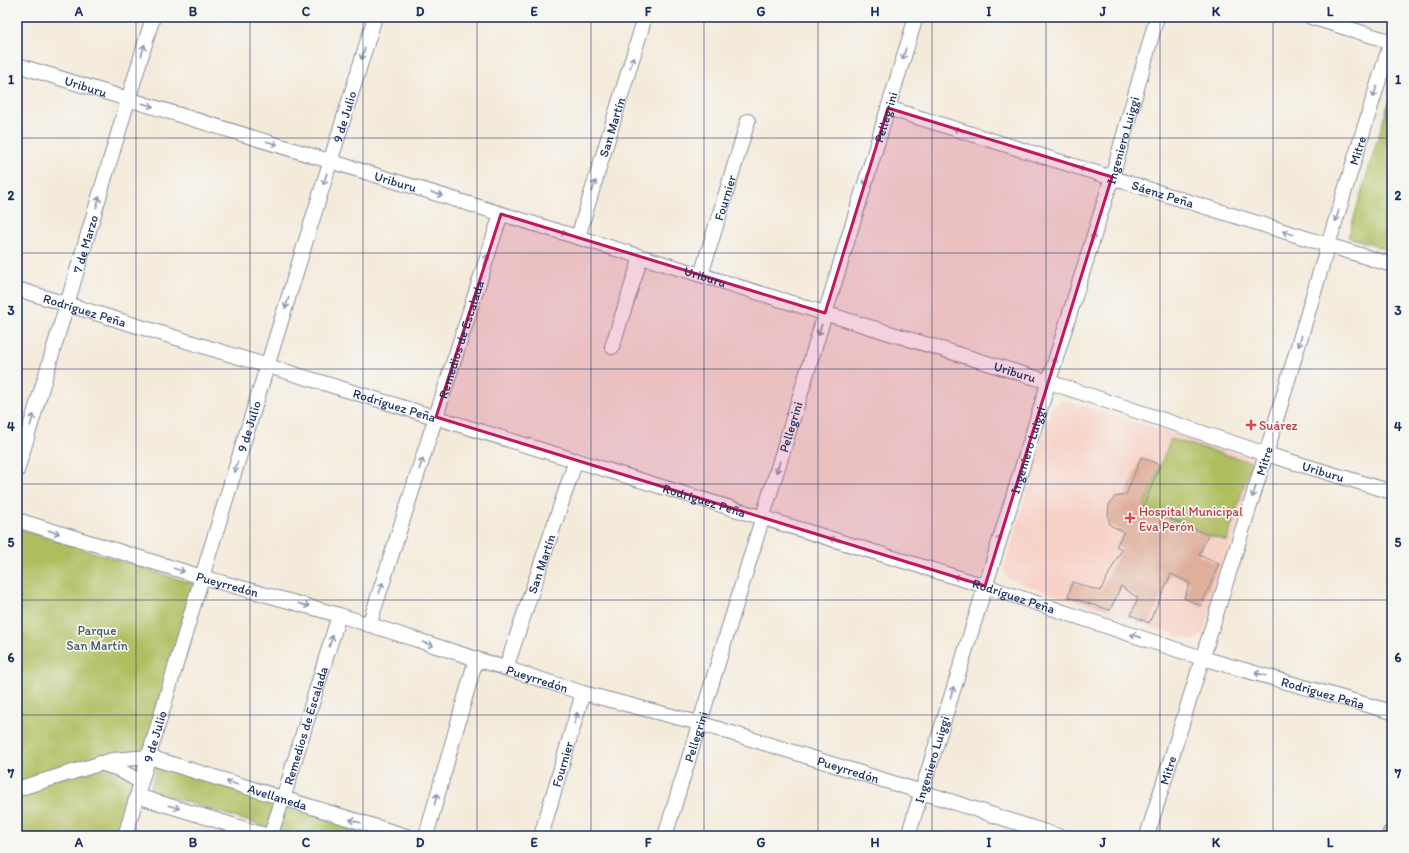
<svg xmlns="http://www.w3.org/2000/svg" width="1409" height="853" font-family="Itim,sans-serif">
	<style>
		.built { fill: #f7d1c6 }
		.green { fill: #afbd5f; stroke: #65765e }
		.building { fill: #dfaf9b }
		.lines { fill: none; stroke-linecap: round; stroke-linejoin: round }
		.minor-casing { stroke: #888c9c; stroke-width: 16 }
		.major-casing { stroke: #888c9c; stroke-width: 20 }
		.minor { stroke: #fff; stroke-width: 14 }
		.major { stroke: #fbbd6e; stroke-width: 18 }
		.oneway { stroke: #8d97ae }
		.marked { fill: #c2185b; fill-opacity: 0.2; stroke: #c2185b; stroke-width: 3; stroke-linejoin: round }
		.grid { fill: none; stroke: #1b2f5e; stroke-width: 1; stroke-opacity: 0.55 }
		.health-dot { fill: #e0444e; stroke: #f6f6f2; stroke-width: 1.5 }
		.labels { text-anchor: middle; stroke-width: 3.5; stroke-linejoin: round; paint-order: stroke }
		.street-label { font-size: 13px; fill: #1b2f5e; stroke: #f6f6f2 }
		.health-label { font-size: 13px; fill: #be3a42; stroke: #f6f6f2; text-anchor: start }
		.park-label { font-size: 13px; fill: #475a5e; stroke: #f6f6f2 }
		.neatline { fill: none; stroke: #1b2f5e; stroke-width: 1.5 }
		.grid-label { font-size: 13px; text-anchor: middle; font-weight: bold; fill: #1b2f5e }
	</style>
	<rect width="100%" height="100%" fill="#f6f6f2"/>
	<filter id="ink" filterUnits="userSpaceOnUse"><feTurbulence type="fractalNoise" baseFrequency=".025" numOctaves="2"/><feDisplacementMap in="SourceGraphic" scale="8" xChannelSelector="R" yChannelSelector="G"/><feConvolveMatrix kernelMatrix="1 2 1 2 8 2 1 2 1" color-interpolation-filters="sRGB"/></filter>
	<filter id="wash" filterUnits="userSpaceOnUse"><feTurbulence type="fractalNoise" baseFrequency=".012" numOctaves="4" result="noise"/><feDisplacementMap in="SourceGraphic" scale="16" xChannelSelector="R" yChannelSelector="G"/><feGaussianBlur stdDeviation="0.9" result="paint"/><feColorMatrix in="noise" values="0 0 0 0 0 0 0 0 0 0 0 0 0 0 0 0 0 1.4 0 .05"/><feComposite in="paint" operator="in"/></filter>
	<g filter="url(#wash)">
		<rect width="100%" height="100%" fill="#f4eada"/>
		<polygon class="built" points="1062,400 1251,457 1257,466 1203,633 1194,641 1008,579 1004,569 1052,406"/>
		<g class="green">
			<polygon points="1392,92 1392,251 1348,237"/>
			<polygon points="1171,439 1251,462 1227,541 1208,535 1143,507"/>
			<polygon points="17,528 194,584 120,836 17,836"/>
			<polygon points="156,766 384,836 295,836 150,791"/>
		</g>
		<g id="blocks">
			<polygon class="building" points="1141,457 1160,465 1143,507 1208,535 1199,555 1219,564 1201,606 1184,598 1190,583 1171,574 1149,623 1131,615 1138,598 1121,586 1110,610 1068,597 1072,582 1100,591 1122,549 1116,546 1124,532 1110,525 1108,516 1109,505 1115,497 1126,495"/>
		</g>
	</g>
	<g filter="url(#ink)">
		<use href="#blocks" fill-opacity="0" stroke="#888c9c" stroke-width="1"/>
		<g class="lines">
			<g class="minor-casing">
				<g id="minor">
					<polyline points="1311,17 1392,42"/>
					<path id="s1" d="M17 65 1049 382 1266 454 1392 492"/>
					<path id="s2" d="M888 108 1392 265"/>
					<path id="s3" d="M578 237 645 17"/>
					<path id="s4" d="M701 275 748 121"/>
					<path id="s5" d="M17 289 985 586 1202 658 1392 712"/>
					<polyline points="612,347 641,257"/>
					<path id="s6" d="M17 471 153 17"/>
					<path id="s7" d="M17 520 202 577 339 615 583 693 699 723 922 792 1058 836"/>
					<path id="s8" d="M369 625 501 214"/>
					<path id="s9" d="M506 668 576 460"/>
					<polyline points="100,763 116,768 141,782"/>
					<path id="s10" d="M17 789 112 760 149 757 406 836"/>
					<polyline points="137,796 268,836"/>
					<path id="s11" d="M125 836 202 577 375 17"/>
					<path id="s12" d="M270 836 283 799 339 615"/>
					<polyline points="426,836 476,659"/>
					<path id="s13" d="M541 836 583 693"/>
					<path id="s14" d="M665 836 916 17"/>
					<path id="s15" d="M908 836 1112 177 1157 17"/>
					<path id="s16" d="M1147 836 1266 454 1328 245 1392 38"/>
				</g>
			</g>
			<g class="major-casing">
				<polyline id="major" points="1391,836 1392,833"/>
			</g>
			<use href="#minor" class="minor"/>
			<use href="#major" class="major"/>
		</g>
		<defs><path id="oneway-shaft" d="M-6 0H5M1.5-3L5.5 0L1.5 3" fill="none" stroke-width="1.6" stroke-linecap="round" stroke-linejoin="round"/></defs>
		<g class="oneway">
			<use href="#oneway-shaft" transform="translate(143 50) rotate(-74)"/>
			<use href="#oneway-shaft" transform="translate(363 54) rotate(107)"/>
			<use href="#oneway-shaft" transform="translate(904 54) rotate(107)"/>
			<use href="#oneway-shaft" transform="translate(632 62) rotate(-73)"/>
			<use href="#oneway-shaft" transform="translate(1375 92) rotate(107)"/>
			<use href="#oneway-shaft" transform="translate(148 105) rotate(17)"/>
			<use href="#oneway-shaft" transform="translate(959 130) rotate(-163)"/>
			<use href="#oneway-shaft" transform="translate(272 143) rotate(17)"/>
			<use href="#oneway-shaft" transform="translate(1084 169) rotate(-163)"/>
			<use href="#oneway-shaft" transform="translate(325 179) rotate(107)"/>
			<use href="#oneway-shaft" transform="translate(866 179) rotate(107)"/>
			<use href="#oneway-shaft" transform="translate(594 186) rotate(-73)"/>
			<use href="#oneway-shaft" transform="translate(437 194) rotate(17)"/>
			<use href="#oneway-shaft" transform="translate(98 202) rotate(-73)"/>
			<use href="#oneway-shaft" transform="translate(1337 216) rotate(107)"/>
			<use href="#oneway-shaft" transform="translate(561 232) rotate(17)"/>
			<use href="#oneway-shaft" transform="translate(1288 233) rotate(-163)"/>
			<use href="#oneway-shaft" transform="translate(1093 239) rotate(-73)"/>
			<use href="#oneway-shaft" transform="translate(486 260) rotate(-72)"/>
			<use href="#oneway-shaft" transform="translate(287 303) rotate(107)"/>
			<use href="#oneway-shaft" transform="translate(820 330) rotate(107)"/>
			<use href="#oneway-shaft" transform="translate(1300 341) rotate(106)"/>
			<use href="#oneway-shaft" transform="translate(1054 363) rotate(-73)"/>
			<use href="#oneway-shaft" transform="translate(32 420) rotate(-73)"/>
			<use href="#oneway-shaft" transform="translate(421 464) rotate(-72)"/>
			<use href="#oneway-shaft" transform="translate(236 467) rotate(107)"/>
			<use href="#oneway-shaft" transform="translate(778 467) rotate(107)"/>
			<use href="#oneway-shaft" transform="translate(1254 492) rotate(108)"/>
			<use href="#oneway-shaft" transform="translate(54 532) rotate(17)"/>
			<use href="#oneway-shaft" transform="translate(835 540) rotate(-163)"/>
			<use href="#oneway-shaft" transform="translate(999 541) rotate(-73)"/>
			<use href="#oneway-shaft" transform="translate(179 570) rotate(17)"/>
			<use href="#oneway-shaft" transform="translate(959 578) rotate(-163)"/>
			<use href="#oneway-shaft" transform="translate(381 588) rotate(-72)"/>
			<use href="#oneway-shaft" transform="translate(304 605) rotate(16)"/>
			<use href="#oneway-shaft" transform="translate(1136 636) rotate(-162)"/>
			<use href="#oneway-shaft" transform="translate(331 641) rotate(-73)"/>
			<use href="#oneway-shaft" transform="translate(428 644) rotate(18)"/>
			<use href="#oneway-shaft" transform="translate(1260 674) rotate(-164)"/>
			<use href="#oneway-shaft" transform="translate(952 692) rotate(-73)"/>
			<use href="#oneway-shaft" transform="translate(576 718) rotate(-73)"/>
			<use href="#oneway-shaft" transform="translate(232 783) rotate(-163)"/>
			<use href="#oneway-shaft" transform="translate(436 799) rotate(-74)"/>
			<use href="#oneway-shaft" transform="translate(174 807) rotate(17)"/>
			<use href="#oneway-shaft" transform="translate(355 821) rotate(-163)"/>
		</g>
	</g>
	<path class="marked" d="M888 108 1112 177 985 586 436 417 501 214 825 313Z"/>
	<path class="grid" d="M136 17V836M250 17V836M363 17V836M477 17V836M591 17V836M704 17V836M818 17V836M932 17V836M1046 17V836M1160 17V836M1273 17V836M17 138H1392M17 253H1392M17 369H1392M17 484H1392M17 600H1392M17 715H1392"/>
	<g class="health-dot">
		<path d="M1249 419h4v4h4v4h-4v4h-4v-4h-4v-4h4z"/>
		<path d="M1128 512h4v4h4v4h-4v4h-4v-4h-4v-4h4z"/>
	</g>
	<g class="labels">
		<g class="street-label">
			<text dy="5" stroke="none"><textPath href="#s1" startOffset="72">Uriburu</textPath></text>
			<text dy="5" stroke="none"><textPath href="#s11" startOffset="752">9 de Julio</textPath></text>
			<text dy="5" stroke="none"><textPath href="#s14" startOffset="752">Pellegrini</textPath></text>
			<text dy="5" stroke="none"><textPath href="#s3" startOffset="115">San Martín</textPath></text>
			<text dy="5" stroke="none"><textPath href="#s15" startOffset="728">Ingeniero Luiggi</textPath></text>
			<text dy="5" stroke="none"><textPath href="#s16" startOffset="717">Mitre</textPath></text>
			<text dy="5" stroke="none"><textPath href="#s1" startOffset="396">Uriburu</textPath></text>
			<text dy="5" stroke="none"><textPath href="#s2" startOffset="288">Sáenz Peña</textPath></text>
			<text dy="5" stroke="none"><textPath href="#s4" startOffset="81">Fournier</textPath></text>
			<text dy="5" stroke="none"><textPath href="#s6" startOffset="237">7 de Marzo</textPath></text>
			<text dy="5" stroke="none"><textPath href="#s1" startOffset="720">Uriburu</textPath></text>
			<text dy="5" stroke="none"><textPath href="#s5" startOffset="71">Rodríguez Peña</textPath></text>
			<text dy="5" stroke="none"><textPath href="#s8" startOffset="300">Remedios de Escalada</textPath></text>
			<text dy="5" stroke="none"><textPath href="#s1" startOffset="1044">Uriburu</textPath></text>
			<text dy="5" stroke="none"><textPath href="#s5" startOffset="395">Rodríguez Peña</textPath></text>
			<text dy="5" stroke="none"><textPath href="#s11" startOffset="428">9 de Julio</textPath></text>
			<text dy="5" stroke="none"><textPath href="#s14" startOffset="428">Pellegrini</textPath></text>
			<text dy="5" stroke="none"><textPath href="#s15" startOffset="404">Ingeniero Luiggi</textPath></text>
			<text dy="5" stroke="none"><textPath href="#s16" startOffset="393">Mitre</textPath></text>
			<text dy="5" stroke="none"><textPath href="#s1" startOffset="1368">Uriburu</textPath></text>
			<text dy="5" stroke="none"><textPath href="#s5" startOffset="719">Rodríguez Peña</textPath></text>
			<text dy="5" stroke="none"><textPath href="#s9" startOffset="110">San Martín</textPath></text>
			<text dy="5" stroke="none"><textPath href="#s7" startOffset="220">Pueyrredón</textPath></text>
			<text dy="5" stroke="none"><textPath href="#s5" startOffset="1043">Rodríguez Peña</textPath></text>
			<text dy="5" stroke="none"><textPath href="#s7" startOffset="544">Pueyrredón</textPath></text>
			<text dy="5" stroke="none"><textPath href="#s5" startOffset="1367">Rodríguez Peña</textPath></text>
			<text dy="5" stroke="none"><textPath href="#s12" startOffset="116">Remedios de Escalada</textPath></text>
			<text dy="5" stroke="none"><textPath href="#s11" startOffset="104">9 de Julio</textPath></text>
			<text dy="5" stroke="none"><textPath href="#s14" startOffset="104">Pellegrini</textPath></text>
			<text dy="5" stroke="none"><textPath href="#s15" startOffset="80">Ingeniero Luiggi</textPath></text>
			<text dy="5" stroke="none"><textPath href="#s13" startOffset="75">Fournier</textPath></text>
			<text dy="5" stroke="none"><textPath href="#s7" startOffset="868">Pueyrredón</textPath></text>
			<text dy="5" stroke="none"><textPath href="#s16" startOffset="69">Mitre</textPath></text>
			<text dy="5" stroke="none"><textPath href="#s10" startOffset="271">Avellaneda</textPath></text>
		</g>
		<g class="health-label">
			<text x="1259" y="430">Suárez</text>
			<text x="1139" y="516">Hospital Municipal<tspan x="1139" dy="15">Eva Perón</tspan></text>
		</g>
		<g class="park-label">
			<text x="97" y="635">Parque<tspan x="97" dy="15">San Martín</tspan></text>
		</g>
	</g>
	<rect width="1409" height="853" fill="none" stroke="#f6f6f2" stroke-width="44"/>
	<rect x="22" y="22" width="1365" height="809" class="neatline"/>
	<g class="grid-label">
		<text x="79" y="16">A</text>
		<text x="193" y="16">B</text>
		<text x="306" y="16">C</text>
		<text x="420" y="16">D</text>
		<text x="534" y="16">E</text>
		<text x="648" y="16">F</text>
		<text x="761" y="16">G</text>
		<text x="875" y="16">H</text>
		<text x="989" y="16">I</text>
		<text x="1103" y="16">J</text>
		<text x="1216" y="16">K</text>
		<text x="1330" y="16">L</text>
		<text x="11" y="84">1</text>
		<text x="1398" y="84">1</text>
		<text x="11" y="200">2</text>
		<text x="1398" y="200">2</text>
		<text x="11" y="315">3</text>
		<text x="1398" y="315">3</text>
		<text x="11" y="431">4</text>
		<text x="1398" y="431">4</text>
		<text x="11" y="547">5</text>
		<text x="1398" y="547">5</text>
		<text x="11" y="662">6</text>
		<text x="1398" y="662">6</text>
		<text x="11" y="778">7</text>
		<text x="1398" y="778">7</text>
		<text x="79" y="847">A</text>
		<text x="193" y="847">B</text>
		<text x="306" y="847">C</text>
		<text x="420" y="847">D</text>
		<text x="534" y="847">E</text>
		<text x="648" y="847">F</text>
		<text x="761" y="847">G</text>
		<text x="875" y="847">H</text>
		<text x="989" y="847">I</text>
		<text x="1103" y="847">J</text>
		<text x="1216" y="847">K</text>
		<text x="1330" y="847">L</text>
	</g>
</svg>
